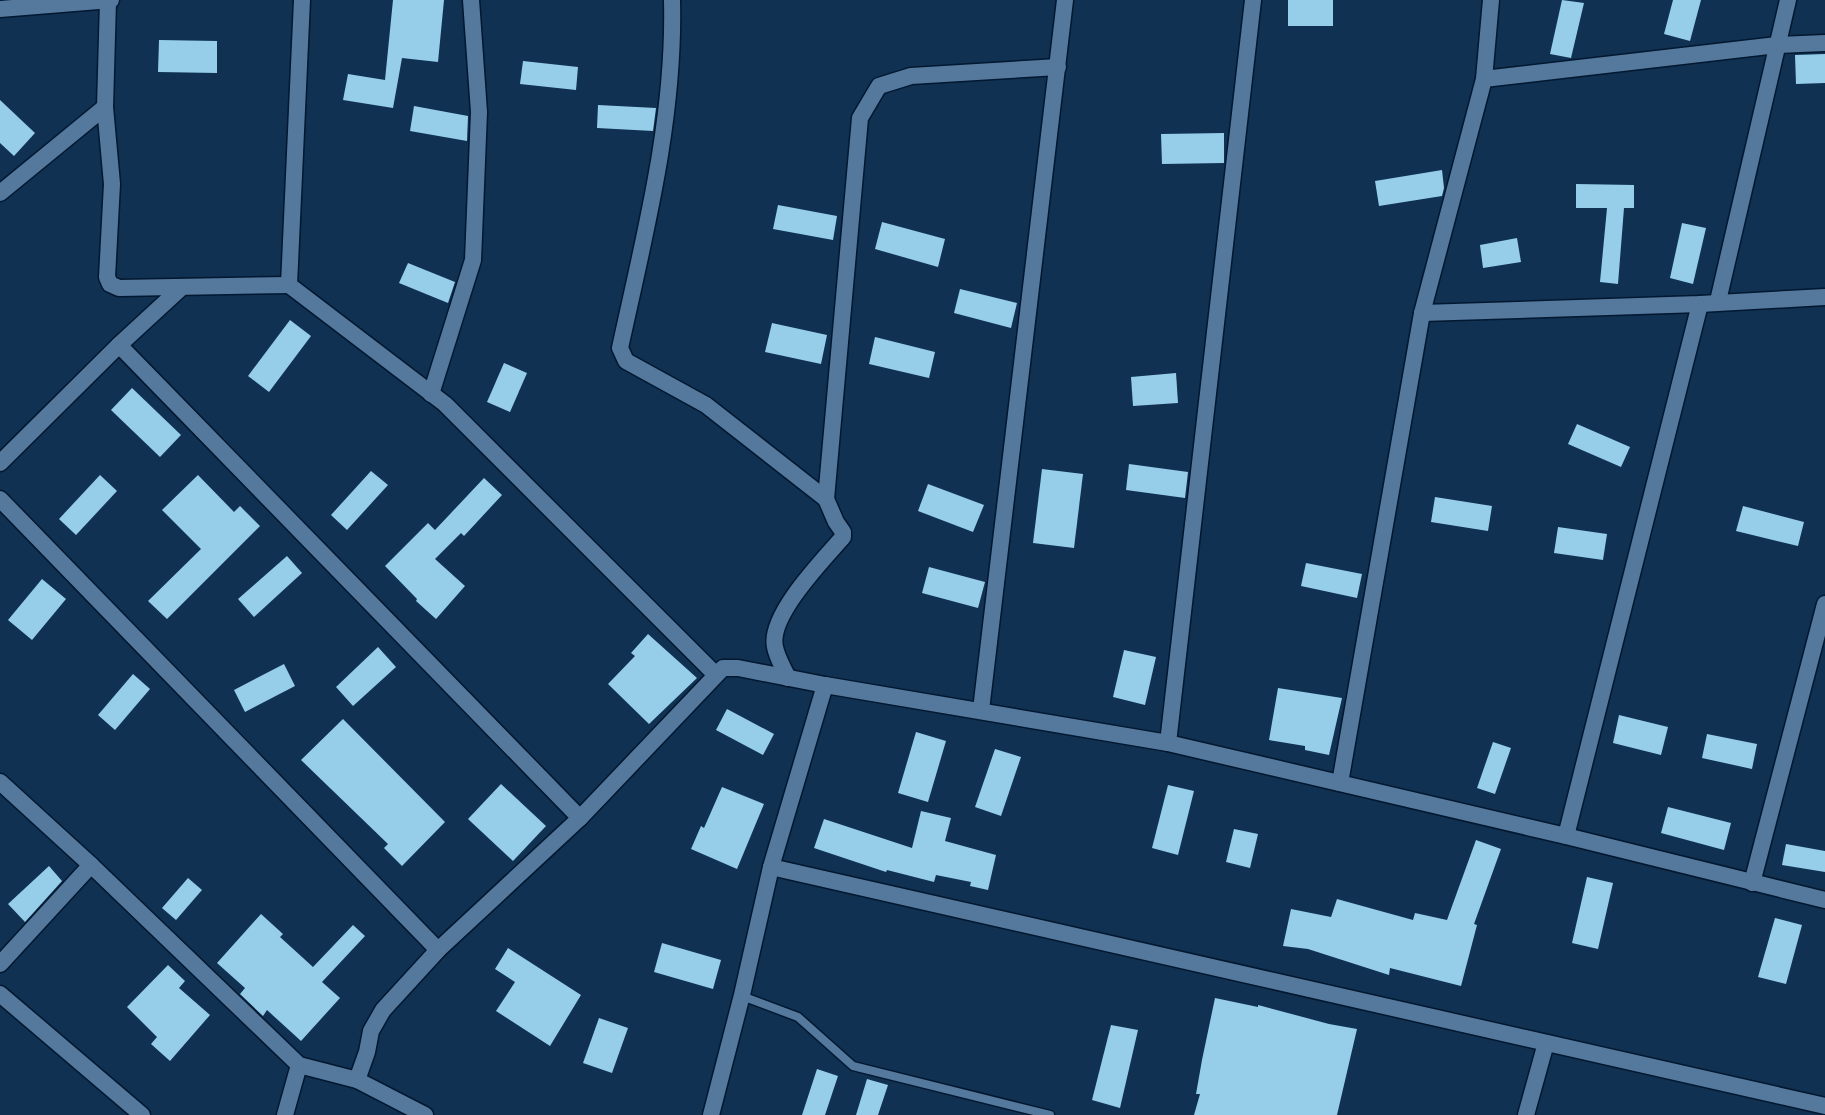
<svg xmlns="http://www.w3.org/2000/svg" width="1825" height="1115" font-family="'Work Sans',sans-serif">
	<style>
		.building { fill: #96ceea }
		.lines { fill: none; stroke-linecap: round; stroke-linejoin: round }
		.lane-casing { stroke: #021830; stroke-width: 11 }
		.street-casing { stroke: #021830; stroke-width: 19 }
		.lane { stroke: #55789d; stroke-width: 8 }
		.street { stroke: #55789d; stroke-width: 16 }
	</style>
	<rect width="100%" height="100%" fill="#103152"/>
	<g class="building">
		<polygon points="393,0 444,0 438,62 402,58 393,108 343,100 348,74 385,80"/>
		<rect x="1288" y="0" width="45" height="26"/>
		<polygon points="1562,0 1584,3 1571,58 1550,54"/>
		<polygon points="1673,0 1701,0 1690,41 1664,34"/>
		<polygon points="159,40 217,41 217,73 158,72"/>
		<polygon points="1825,54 1825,83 1796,84 1795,55"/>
		<polygon points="523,61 578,67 576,90 520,84"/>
		<polygon points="0,100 35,133 14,156 0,143"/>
		<polygon points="598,105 656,108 653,131 597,128"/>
		<polygon points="414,106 468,116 467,141 410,131"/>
		<polygon points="1224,133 1224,163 1162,164 1161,134"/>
		<polygon points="1442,170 1444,188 1442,196 1379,206 1375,181"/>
		<polygon points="1576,184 1634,185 1634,208 1624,208 1618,284 1600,282 1607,208 1576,208"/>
		<polygon points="778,205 837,216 833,240 773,229"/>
		<polygon points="882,222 945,239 938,267 875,249"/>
		<polygon points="1682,223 1706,228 1693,284 1670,278"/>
		<polygon points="1517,238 1521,262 1483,268 1480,245"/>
		<polygon points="408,263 455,282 448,303 399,283"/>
		<polygon points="960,289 1017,303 1011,328 954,313"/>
		<polygon points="290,320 311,336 269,392 248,376"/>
		<polygon points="772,323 827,335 821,364 765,352"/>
		<polygon points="875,337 935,352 929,378 869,364"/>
		<polygon points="504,363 527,373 510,412 487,402"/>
		<polygon points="1176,373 1178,403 1133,406 1131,377"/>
		<polygon points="132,388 181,435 160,457 111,410"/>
		<polygon points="1577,424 1630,447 1621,467 1568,444"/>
		<polygon points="1129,464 1188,472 1185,498 1126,490"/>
		<polygon points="1042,469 1083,474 1074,548 1033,543"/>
		<polygon points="371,471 388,485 347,530 331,515"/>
		<polygon points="100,475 117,491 76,535 59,519"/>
		<polygon points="198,475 234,512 240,506 260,526 167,619 148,601 201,549 162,510"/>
		<polygon points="484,478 502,495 464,536 461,533 435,559 465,586 436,619 416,601 417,599 385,566 428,523 435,530"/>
		<polygon points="928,484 984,505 973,532 918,511"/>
		<polygon points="1435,497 1492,506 1488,531 1431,522"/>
		<polygon points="1743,506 1804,522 1798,546 1736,531"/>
		<polygon points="1558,527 1607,534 1603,560 1554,553"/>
		<polygon points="287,556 302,573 254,617 238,599"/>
		<polygon points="1306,563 1362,574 1357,598 1301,586"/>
		<polygon points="929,567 985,582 978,608 922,593"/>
		<polygon points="42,579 66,599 32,640 8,620"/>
		<polygon points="648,634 697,678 649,724 608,684 635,656 631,653"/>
		<polygon points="378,647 396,667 353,706 336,687"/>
		<polygon points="1124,650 1156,657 1145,705 1113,697"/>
		<polygon points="284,664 295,686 245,712 234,690"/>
		<polygon points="133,674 150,689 115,730 98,715"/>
		<polygon points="1278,688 1342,698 1329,755 1305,750 1305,746 1269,740"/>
		<polygon points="727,709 774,734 763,755 716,730"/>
		<polygon points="1619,715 1668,727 1661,755 1613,743"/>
		<polygon points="343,719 445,822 402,866 384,848 388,844 301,760"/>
		<polygon points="916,732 946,741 928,802 898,793"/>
		<polygon points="1707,734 1757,744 1752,769 1702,758"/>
		<polygon points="1493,742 1511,748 1495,794 1477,788"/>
		<polygon points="995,749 1021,757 1001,816 975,807"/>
		<polygon points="501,784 546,826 513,861 468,819"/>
		<polygon points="1168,785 1194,791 1178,855 1152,848"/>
		<polygon points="722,787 764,804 737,869 691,849 701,826 704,828"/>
		<polygon points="1668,807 1731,823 1724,850 1661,833"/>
		<polygon points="921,811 951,818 945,841 996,855 988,890 970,886 971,882 936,875 934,882 887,870 886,872 814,848 824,819 912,848"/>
		<polygon points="1234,829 1258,834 1250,868 1226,862"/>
		<polygon points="1476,840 1501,849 1474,924 1477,925 1461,986 1390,968 1389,975 1308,949 1283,946 1291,909 1331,917 1337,899 1413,920 1415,913 1447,920"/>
		<polygon points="1786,844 1825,851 1825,872 1782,865"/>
		<polygon points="49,866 62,881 25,922 8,904"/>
		<polygon points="1587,877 1613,883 1598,949 1572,943"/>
		<polygon points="188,878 202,890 176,920 162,908"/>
		<polygon points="261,914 283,934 280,937 313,967 353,925 365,936 322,982 340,998 301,1041 267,1010 263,1016 240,994 245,988 217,963"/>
		<polygon points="1775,918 1802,925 1786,984 1758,977"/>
		<polygon points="662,943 721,960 713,989 654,972"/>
		<polygon points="508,948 581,995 550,1046 496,1011 515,982 495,969"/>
		<polygon points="168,965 185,981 179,988 210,1015 170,1061 151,1044 157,1037 127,1007"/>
		<polygon points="1215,998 1258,1007 1258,1005 1329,1024 1357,1029 1337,1115 1194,1115 1200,1094 1196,1094 1202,1060"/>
		<polygon points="599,1018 628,1028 612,1073 583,1063"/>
		<polygon points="1111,1025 1138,1030 1120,1108 1092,1100"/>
		<polygon points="817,1069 838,1076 825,1115 802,1115"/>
		<polygon points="867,1079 888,1085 878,1115 856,1115"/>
	</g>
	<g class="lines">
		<g class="lane-casing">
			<polyline id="lane" points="742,996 798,1017 853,1066 1050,1115"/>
		</g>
		<g class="street-casing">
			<g id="street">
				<polyline points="302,0 289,285 445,404 715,674"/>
				<path d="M672 0C675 119 645 233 620 348L626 361 706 405 826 499 836 522 843 532V537C823 560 768 616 775 647 777 658 784 669 788 678"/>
				<polyline points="108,1 105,107 112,184 107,277 110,284 119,288 289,285"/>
				<polyline points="0,9 111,0"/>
				<polyline points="1484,79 1777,45 1825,43"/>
				<polyline points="0,193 105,107"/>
				<polyline points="182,287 119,345 580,818"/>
				<polyline points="1718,301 1788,0"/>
				<polyline points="1422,313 1700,304 1825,297"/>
				<polyline points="431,394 473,260 479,112 471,0"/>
				<polyline points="0,463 119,345"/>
				<polyline points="0,499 438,950"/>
				<polyline points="826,499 860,118 879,86 911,76 1058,67"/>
				<polyline points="981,710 1065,0"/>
				<polyline points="1168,743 1253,0"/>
				<polyline points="0,782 91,865 299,1065 357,1080 425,1115"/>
				<polyline points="1340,783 1422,313 1484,79 1491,0"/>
				<polyline points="1566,836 1700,304"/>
				<polyline points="771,867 1825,1106"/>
				<polyline points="1752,883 1825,604"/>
				<polyline points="0,964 91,865"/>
				<polyline points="0,994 142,1115"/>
				<polyline points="357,1080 367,1052 371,1031 383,1010 438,950 580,818 723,668 738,668 825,685 1168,743 1566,836 1825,900"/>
				<polyline points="285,1115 299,1065"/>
				<polyline points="711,1115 742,995 771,867 825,685"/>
				<polyline points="1526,1115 1546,1043"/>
			</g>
		</g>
		<use href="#lane" class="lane"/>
		<use href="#street" class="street"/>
	</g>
</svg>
